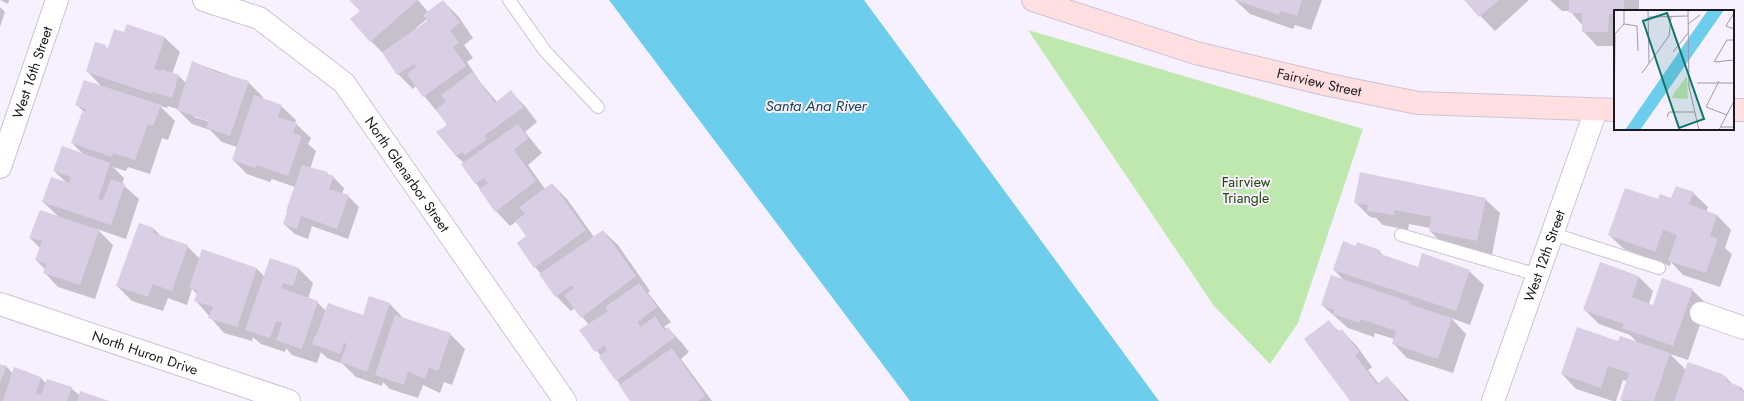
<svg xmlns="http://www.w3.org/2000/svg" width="1744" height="401" font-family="Jost,sans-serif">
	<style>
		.green { fill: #bfe8af }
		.water { fill: #6cceec }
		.shadow { fill: #0003; fill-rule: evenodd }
		.building { fill: #dacee5 }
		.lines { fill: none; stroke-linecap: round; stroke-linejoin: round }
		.lane-casing { stroke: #cec3d9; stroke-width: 14 }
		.street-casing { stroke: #cec3d9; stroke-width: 24 }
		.secondary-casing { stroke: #cec3d9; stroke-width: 24 }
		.lane { stroke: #fff; stroke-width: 12 }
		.street { stroke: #fff; stroke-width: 22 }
		.secondary { stroke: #ffdfdf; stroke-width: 22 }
		.labels { text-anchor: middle; stroke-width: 4; stroke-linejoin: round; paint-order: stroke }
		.street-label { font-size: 14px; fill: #1d1921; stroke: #f7f0fe }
		.park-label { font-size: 14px; fill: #1f4905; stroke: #f7f0fe }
		.water-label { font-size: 15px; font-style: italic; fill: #184551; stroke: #f7f0fe }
		.inset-road { fill: none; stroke: #a09aa6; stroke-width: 1 }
		.view { fill: #0f766e; fill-opacity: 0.15; stroke: #0f766e; stroke-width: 2 }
		.inset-edge { fill: none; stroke: #1d1921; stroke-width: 2 }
	</style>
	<rect width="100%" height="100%" fill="#f7f0fe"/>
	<polygon class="green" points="1028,30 1363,129 1298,323 1270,364 1214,306"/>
	<polygon class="water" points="609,0 864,0 1159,401 910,401"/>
	<g class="shadow">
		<polygon points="0,0 9,0 8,4"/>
		<path d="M351 0H418L428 12 443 1 458 16 473 38 464 45 473 58 467 62 480 82 497 102 511 92 525 106 537 122 525 132 542 153 528 165 545 189 552 184 567 199 594 237 603 231 618 245 650 291 648 293 671 322 664 327 667 329 668 328 682 343 689 352 681 359 712 401H631L601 356 580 330 589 325 575 308 571 311 556 296 541 274 535 267 528 236 517 221 510 226 496 211 462 164 464 163 456 156 449 126 416 86 413 89 398 74 385 55 371 41 362 11ZM427 19 429 22 417 29 416 28Z"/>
		<polygon points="1235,0 1322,0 1311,30 1295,25 1293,29 1250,14"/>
		<polygon points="1465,0 1529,0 1495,31"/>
		<polygon points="1550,0 1639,0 1639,11 1615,11 1615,46 1597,46 1583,31 1583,26 1570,11 1562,11"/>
		<polygon points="0,7 5,12 0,27"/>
		<path d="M127 25 165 38 180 52 172 74 179 76 186 83 193 62 248 82 263 97 262 99 281 106 296 120 295 123 311 138 308 144 316 151 310 169 324 172 333 177 344 188 342 194 348 196 359 207 348 239 312 226 308 239 295 234 284 224 295 187 272 179 270 182 247 174 233 160 237 147 222 142 210 130 192 124 177 109 168 106 167 108 160 106 175 121 168 140 162 138 150 174 128 167 126 171 113 167 124 178 122 184 139 199 126 239 97 229 113 245 95 299 58 287 44 272 45 269 36 260 40 248 30 238 59 217 43 202 67 183 54 171 83 154 72 143 86 114 77 105 103 88 87 71 105 46 108 49 124 34ZM194 115 213 121V123L194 117Z"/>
		<polygon points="1693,193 1708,207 1706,212 1717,215 1731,230 1725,248 1732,254 1720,287 1683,275 1671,262 1670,266 1624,249 1609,235 1659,201 1672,200"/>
		<polygon points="1485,199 1500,213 1492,255 1445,246 1430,231 1430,228 1409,224 1408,230 1383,225 1376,218 1370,217 1355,202"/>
		<polygon points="154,229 162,237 187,246 200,259 203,250 257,269 265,277 271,259 299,269 313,283 308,299 317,302 326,311 364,316 390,304 404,319 450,334 465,349 452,385 444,382 440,393 423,385 418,398 390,389 383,382 382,386 356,377 343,364 327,358 321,352 317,363 292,355 286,348 285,352 261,344 253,337 252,341 224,333 196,301 198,295 192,289 187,305 168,298 163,311 132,301 117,286"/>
		<polygon points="1357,247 1379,251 1385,257 1418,268 1469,271 1484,285 1470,325 1451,318 1466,334 1453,373 1407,358 1393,343 1394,339 1375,333 1374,337 1348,328 1322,305 1344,280 1334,270"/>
		<polygon points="1639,277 1653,291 1649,304 1653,306 1692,290 1707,304 1688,360 1670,354 1686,370 1721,374 1726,378 1734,385 1741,387 1744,391 1744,401 1622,401 1627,381 1623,380 1616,401 1613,401 1576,389 1562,374 1619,342 1638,343 1630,335 1599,324 1585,310"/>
		<polygon points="1329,322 1340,332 1342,331 1356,345 1372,367 1368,370 1379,384 1387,377 1409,401 1352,401"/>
		<polygon points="0,365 7,367 13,374 15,369 41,378 46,383 71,388 80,396 107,401 0,401"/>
	</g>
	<g class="building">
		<polygon points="349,0 418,0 370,42 350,19 360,11"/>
		<polygon points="443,0 460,23 450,30 459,43 453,47 466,66 423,97 407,74 416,67 414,64 397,75 382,52 427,21 423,15"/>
		<polygon points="1235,0 1302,0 1297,16 1280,11 1279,15"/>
		<polygon points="1464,0 1499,0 1479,17"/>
		<polygon points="1569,0 1624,0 1624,11 1615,11 1615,14 1609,14 1608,32 1582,32 1582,13 1569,13"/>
		<polygon points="127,24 165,37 154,69 161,71 161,69 179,75 172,98 153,92 152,94 86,72 95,42 106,45 105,47 108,48 114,29 124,32"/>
		<polygon points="192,61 217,72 249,81 230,136 206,128 208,121 177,110"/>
		<polygon points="472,72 495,103 511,90 524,107 484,136 487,139 465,155 462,152 456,156 436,132 447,125 436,109 446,102 441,95"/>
		<polygon points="84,80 161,105 153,126 148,124 135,160 113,153 112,157 71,143 82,112 84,113 86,109 75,105"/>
		<polygon points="254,95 282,105 278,117 297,123 293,133 302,136 288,176 257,165 256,168 232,160"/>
		<polygon points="518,124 528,138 514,150 536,181 495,212 479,189 488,183 484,178 475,184 461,164"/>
		<polygon points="62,146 110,163 98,199 103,200 111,179 125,184 111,225 42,202 51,177 69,183 71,177 53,171"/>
		<polygon points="302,165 328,172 327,174 334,176 329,189 349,195 337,229 301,216 297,229 283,224 287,212 286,211"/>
		<polygon points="1360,172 1486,198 1477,241 1429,231 1431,217 1395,210 1394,215 1367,211 1368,205 1354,203"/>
		<polygon points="552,183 586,230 534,268 517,243 526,236 515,221 525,214 519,207"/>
		<polygon points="1676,186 1694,192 1689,204 1717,215 1710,236 1718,239 1706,273 1668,261 1677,235 1663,230 1655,252 1608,235 1625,188 1658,199 1660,194 1671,198"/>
		<polygon points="40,210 99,230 80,285 43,273 46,264 35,260 42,241 29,238"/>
		<polygon points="139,223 154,228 153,233 188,245 172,291 153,284 148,297 116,286"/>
		<polygon points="603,230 636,276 581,318 564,295 574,288 572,285 555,297 539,274"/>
		<polygon points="1343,241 1356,246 1357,242 1380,250 1378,253 1418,267 1422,253 1470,270 1456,311 1333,270"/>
		<polygon points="202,249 257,268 237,327 208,318 213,307 194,301 198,291 189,288"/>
		<polygon points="270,258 299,268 293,286 283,283 281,288 318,301 302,349 276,340 282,323 276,321 270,338 245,330"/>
		<polygon points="1600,262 1639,276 1632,297 1653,305 1662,278 1693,289 1673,346 1622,328 1624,324 1583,310"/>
		<polygon points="1331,275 1410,302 1409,304 1452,318 1438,359 1392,344 1396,331 1361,319 1359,323 1333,314 1334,310 1321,305"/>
		<polygon points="639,283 657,307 637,322 641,327 655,316 664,330 668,327 675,337 616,381 599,357 607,350 604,345 595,352 579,330 608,311 605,307"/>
		<polygon points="369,296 390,303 367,372 340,362 347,344 344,343 340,354 312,344 315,335 316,336 328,303 363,315"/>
		<polygon points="395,315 451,333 438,371 429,368 425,379 408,371 404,385 375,375"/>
		<polygon points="1329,320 1338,332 1342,329 1359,352 1355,355 1377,384 1387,376 1406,401 1350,401 1304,339"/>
		<polygon points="1577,327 1618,341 1620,336 1670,353 1654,401 1620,400 1629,373 1608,366 1601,388 1561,374"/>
		<polygon points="672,348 705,396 698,401 630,401 619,385"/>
		<polygon points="1688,362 1722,374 1721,375 1727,377 1726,381 1741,387 1740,390 1744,392 1744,401 1674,401"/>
		<polygon points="0,364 7,366 0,382"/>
		<polygon points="14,367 41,377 36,393 41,395 47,379 72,387 67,401 3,401"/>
		<polygon points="80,391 109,401 77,401"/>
	</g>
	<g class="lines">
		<g class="lane-casing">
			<g id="lane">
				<polyline points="509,0 545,51 598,107"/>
				<polyline points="1553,234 1659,268"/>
				<polyline points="1401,235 1538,275"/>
			</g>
		</g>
		<g class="street-casing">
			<g id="street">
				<path id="s1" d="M204 0 259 18 344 83 565 401"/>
				<path id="s2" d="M0 167 57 0"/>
				<path id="s3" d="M0 304 289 401"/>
				<polyline points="1701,313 1744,328"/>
				<path id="s4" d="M1493 401 1596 110"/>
			</g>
		</g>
		<g class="secondary-casing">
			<g id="secondary">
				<path id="s5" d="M1033 0 1196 53 1329 85 1418 103 1615 110"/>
				<polyline points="1733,110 1744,110"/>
			</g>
		</g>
		<use href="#lane" class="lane"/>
		<use href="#street" class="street"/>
		<use href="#secondary" class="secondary"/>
	</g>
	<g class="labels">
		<g class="street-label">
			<text dy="5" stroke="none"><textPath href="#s2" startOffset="100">West 16th Street</textPath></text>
			<text dy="5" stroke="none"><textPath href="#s5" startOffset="298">Fairview Street</textPath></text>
			<text dy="5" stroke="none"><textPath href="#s1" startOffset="276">North Glenarbor Street</textPath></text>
			<text dy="5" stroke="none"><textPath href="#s4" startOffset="154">West 12th Street</textPath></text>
			<text dy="5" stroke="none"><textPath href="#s3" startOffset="153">North Huron Drive</textPath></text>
		</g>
		<g class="park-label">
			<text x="1246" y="187">Fairview<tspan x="1246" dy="16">Triangle</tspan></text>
		</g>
		<g class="water-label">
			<text x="816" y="111">Santa Ana River</text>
		</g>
	</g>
	<g transform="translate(1614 10)">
		<rect width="120" height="120" fill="#f7f0fe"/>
		<path d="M73 66 74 89 58 88 60 83Z" fill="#bfe8af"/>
		<path d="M94 0H110L26 120H11Z" fill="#6cceec"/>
		<path class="inset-road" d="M34 0 35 53M74 0 75 77 85 120M120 3 112 16 120 19M35 7 74 6M10 14 23 16 24 41M74 14 86 5M59 42 74 23M100 52 113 30H120M101 52 120 50M28 63 55 26 57 7M105 71 92 97 113 105M83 73H120M53 107 55 102H80M107 117H120M0 119 1 24 10 14V0M105 120 120 91"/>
		<path class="view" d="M53 3 90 109 65 118 29 11Z"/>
		<rect width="120" height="120" class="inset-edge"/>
	</g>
</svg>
